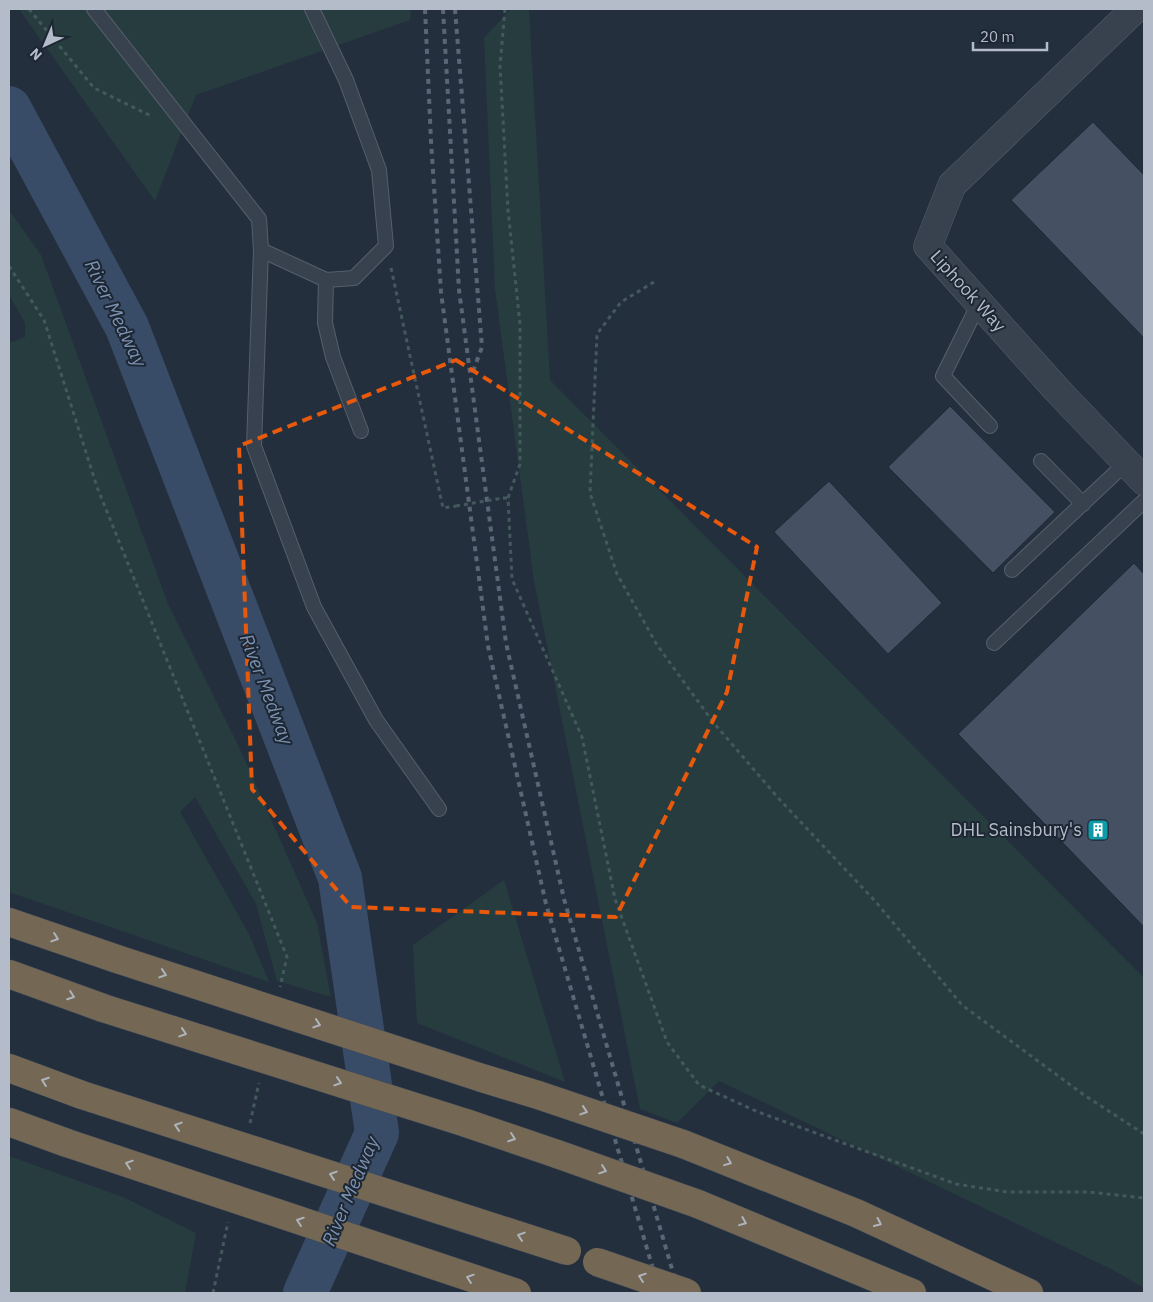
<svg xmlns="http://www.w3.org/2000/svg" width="1153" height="1302" font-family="'IBM Plex Sans',sans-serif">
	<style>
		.green { fill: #263c3f }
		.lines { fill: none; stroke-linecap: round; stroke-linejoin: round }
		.river { stroke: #394c67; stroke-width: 44 }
		.building { fill: #455162; stroke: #1f2835 }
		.lane-casing { stroke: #565f6c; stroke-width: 16 }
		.street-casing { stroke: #565f6c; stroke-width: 29 }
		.highway-casing { stroke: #434c59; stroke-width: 29 }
		.path { stroke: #44595c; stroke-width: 3; stroke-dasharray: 4 4; stroke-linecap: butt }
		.lane { stroke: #38414e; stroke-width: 14 }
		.street { stroke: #38414e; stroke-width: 28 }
		.highway { stroke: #746855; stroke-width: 28 }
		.rail { stroke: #5a6575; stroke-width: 4; stroke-dasharray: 5 5; stroke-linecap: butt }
		.highway-bridge-casing { stroke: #434c59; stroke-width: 29; stroke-linecap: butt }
		.path-bridge { stroke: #44595c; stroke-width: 3; stroke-dasharray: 4 4; stroke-linecap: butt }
		.highway-bridge { stroke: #746855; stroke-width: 28 }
		.oneway { stroke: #aeb4bd }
		.marked { fill: none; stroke: #e8590c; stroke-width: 4; stroke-dasharray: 10 6; stroke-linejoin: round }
		.labels { text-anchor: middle; stroke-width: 4; stroke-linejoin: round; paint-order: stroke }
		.street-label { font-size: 18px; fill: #b4bcc9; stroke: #1d2633 }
		.poi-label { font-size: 18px; fill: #b4bcc9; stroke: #1d2633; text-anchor: end }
		.water-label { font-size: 19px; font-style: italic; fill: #7c92b1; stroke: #1d2633 }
	</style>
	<rect width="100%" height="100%" fill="#242f3e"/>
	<g class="green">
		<polygon points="19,9 411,9 410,20 196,95 155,201"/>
		<polygon points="511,9 529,9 550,380 1144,978 1144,1288 1111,1269 719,1081 677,1123 640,1109 534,581 495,289 484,38"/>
		<polygon points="9,210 41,255 168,604 239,747 317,923 331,997 277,981 256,904 195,797 180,812 249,934 269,982 9,892 9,343 25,337 25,323 9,295"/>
		<polygon points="504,880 565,1082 417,1023 413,945"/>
		<polygon points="9,1156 123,1197 196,1233 185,1293 9,1293"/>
	</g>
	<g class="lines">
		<polyline class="river" points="9,108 127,327 340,878 377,1133 305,1293"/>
	</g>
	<g class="building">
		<polygon points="1093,122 1144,175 1144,338 1011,200"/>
		<polygon points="950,406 1055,512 993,573 888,467"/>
		<polygon points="829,481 942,603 888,654 774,532"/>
		<polygon points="1134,563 1144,574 1144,927 958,734"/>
	</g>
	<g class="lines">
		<g class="lane-casing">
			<g id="lane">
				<polyline points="94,9 259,219 261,250 254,446 314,607 376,720 439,809"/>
				<polyline points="261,250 326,280 354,278 386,246 379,170 346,80 312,9"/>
				<polyline points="326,280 325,323 333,357 361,431"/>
				<polyline points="979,303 943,376 990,426"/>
				<polyline points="1041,461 1083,504"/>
				<polyline points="1012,570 1127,462"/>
				<polyline points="994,643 1144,501"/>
			</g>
		</g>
		<g class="street-casing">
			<polyline id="street" points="1135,9 952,185 928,246 1057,390 1144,481"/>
		</g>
		<g class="highway-casing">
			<g id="highway">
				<polyline points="9,922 117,959"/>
				<polyline points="9,974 103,1008"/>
				<polyline points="9,1068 82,1095"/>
				<polyline points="482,1078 538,1095"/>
				<polyline points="9,1122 67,1143"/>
				<polyline points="466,1123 557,1154"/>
				<polyline points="683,1144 856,1213 1029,1293"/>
				<polyline points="698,1204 912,1293"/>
			</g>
		</g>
		<g class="path">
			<polyline points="29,9 94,88 151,116"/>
			<polyline points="505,9 500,66 508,210 520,324 520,464 508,498 512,579 582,737 615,899 667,1042 699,1085 758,1112 956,1184 1007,1192 1089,1192 1144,1198"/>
			<polyline points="9,266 44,320 97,487 287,957 280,987"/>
			<polyline points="391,268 443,508 456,506"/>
			<polyline points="654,282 621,302 597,334 590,493 617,574 657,645 713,722 780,800 875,901 962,1005 1084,1095 1144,1134"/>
			<polyline points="503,498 508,498"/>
			<polyline points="250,1123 259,1083"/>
			<polyline points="213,1293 228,1222"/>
		</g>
		<use href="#lane" class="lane"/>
		<use href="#street" class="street"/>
		<use href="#highway" class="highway"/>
		<g class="rail">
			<polyline points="425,9 431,141 441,292 488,646 546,904 660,1293"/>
			<polyline points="443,9 459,290 506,643 564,899 679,1293"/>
			<polyline points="455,9 482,347 472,374"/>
		</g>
		<g class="highway-bridge-casing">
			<g id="highway-bridge">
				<polyline points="117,959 482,1078"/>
				<polyline points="103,1008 466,1123"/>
				<polyline points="82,1095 567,1251"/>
				<polyline points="538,1095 683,1144"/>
				<polyline points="67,1143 517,1293"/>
				<polyline points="557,1154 698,1204"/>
				<polyline points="597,1262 687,1293"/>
			</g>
		</g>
		<polyline class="path-bridge" points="456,506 503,498"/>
		<use href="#highway-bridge" class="highway-bridge"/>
	</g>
	<defs><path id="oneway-chevron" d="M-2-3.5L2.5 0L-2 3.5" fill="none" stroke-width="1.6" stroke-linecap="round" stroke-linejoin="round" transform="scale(1.25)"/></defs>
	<g class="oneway">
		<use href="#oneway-chevron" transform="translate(55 938) rotate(19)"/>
		<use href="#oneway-chevron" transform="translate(163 974) rotate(18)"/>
		<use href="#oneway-chevron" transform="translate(71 996) rotate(20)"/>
		<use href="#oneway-chevron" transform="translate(317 1024) rotate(18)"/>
		<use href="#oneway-chevron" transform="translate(183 1033) rotate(18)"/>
		<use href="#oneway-chevron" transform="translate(45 1081) rotate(-160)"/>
		<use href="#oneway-chevron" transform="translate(338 1082) rotate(18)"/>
		<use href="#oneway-chevron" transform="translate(584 1111) rotate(18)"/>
		<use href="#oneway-chevron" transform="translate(178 1126) rotate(-162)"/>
		<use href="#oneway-chevron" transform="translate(512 1138) rotate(19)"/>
		<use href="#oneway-chevron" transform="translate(728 1162) rotate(22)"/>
		<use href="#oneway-chevron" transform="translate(129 1164) rotate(-161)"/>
		<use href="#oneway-chevron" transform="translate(603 1170) rotate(19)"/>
		<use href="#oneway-chevron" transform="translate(333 1175) rotate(-162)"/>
		<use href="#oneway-chevron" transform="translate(300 1221) rotate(-161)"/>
		<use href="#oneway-chevron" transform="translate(743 1222) rotate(22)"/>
		<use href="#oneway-chevron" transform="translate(878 1223) rotate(25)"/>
		<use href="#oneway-chevron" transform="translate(521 1236) rotate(-162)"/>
		<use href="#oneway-chevron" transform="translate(642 1277) rotate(-161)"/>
		<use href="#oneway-chevron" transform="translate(470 1278) rotate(-161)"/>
	</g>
	<path class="marked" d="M456 360 757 547 727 692 616 917 351 907 252 789 239 446Z"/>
	<defs>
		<g id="building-square" transform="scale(1.125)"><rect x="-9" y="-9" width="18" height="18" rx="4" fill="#0f9aa8" stroke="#1d2633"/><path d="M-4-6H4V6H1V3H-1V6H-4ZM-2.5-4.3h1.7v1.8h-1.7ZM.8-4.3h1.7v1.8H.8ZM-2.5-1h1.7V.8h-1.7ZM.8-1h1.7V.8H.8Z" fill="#fff"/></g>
	</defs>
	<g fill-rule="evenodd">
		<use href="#building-square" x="1098" y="830"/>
	</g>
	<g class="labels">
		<g class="street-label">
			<text transform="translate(968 291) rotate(48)" y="6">Liphook Way</text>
		</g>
		<g class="poi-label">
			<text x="1082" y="836">DHL Sainsbury's</text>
		</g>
		<g class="water-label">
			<text transform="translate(116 313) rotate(64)" y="7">River Medway</text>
			<text transform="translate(267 689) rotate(69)" y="7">River Medway</text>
			<text transform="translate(350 1191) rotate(-67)" y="7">River Medway</text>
		</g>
	</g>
	<rect width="1153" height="1302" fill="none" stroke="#b4bcc9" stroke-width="20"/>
	<g transform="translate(45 45) rotate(224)" stroke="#1d2633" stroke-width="4" paint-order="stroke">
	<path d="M0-4L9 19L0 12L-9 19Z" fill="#b4bcc9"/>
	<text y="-8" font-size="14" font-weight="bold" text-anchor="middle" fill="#b4bcc9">N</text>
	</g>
	<path d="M973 42v8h74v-8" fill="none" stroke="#b4bcc9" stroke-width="2.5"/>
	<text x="980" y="42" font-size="15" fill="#b4bcc9" stroke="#1d2633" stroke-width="4" paint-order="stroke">20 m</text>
</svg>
